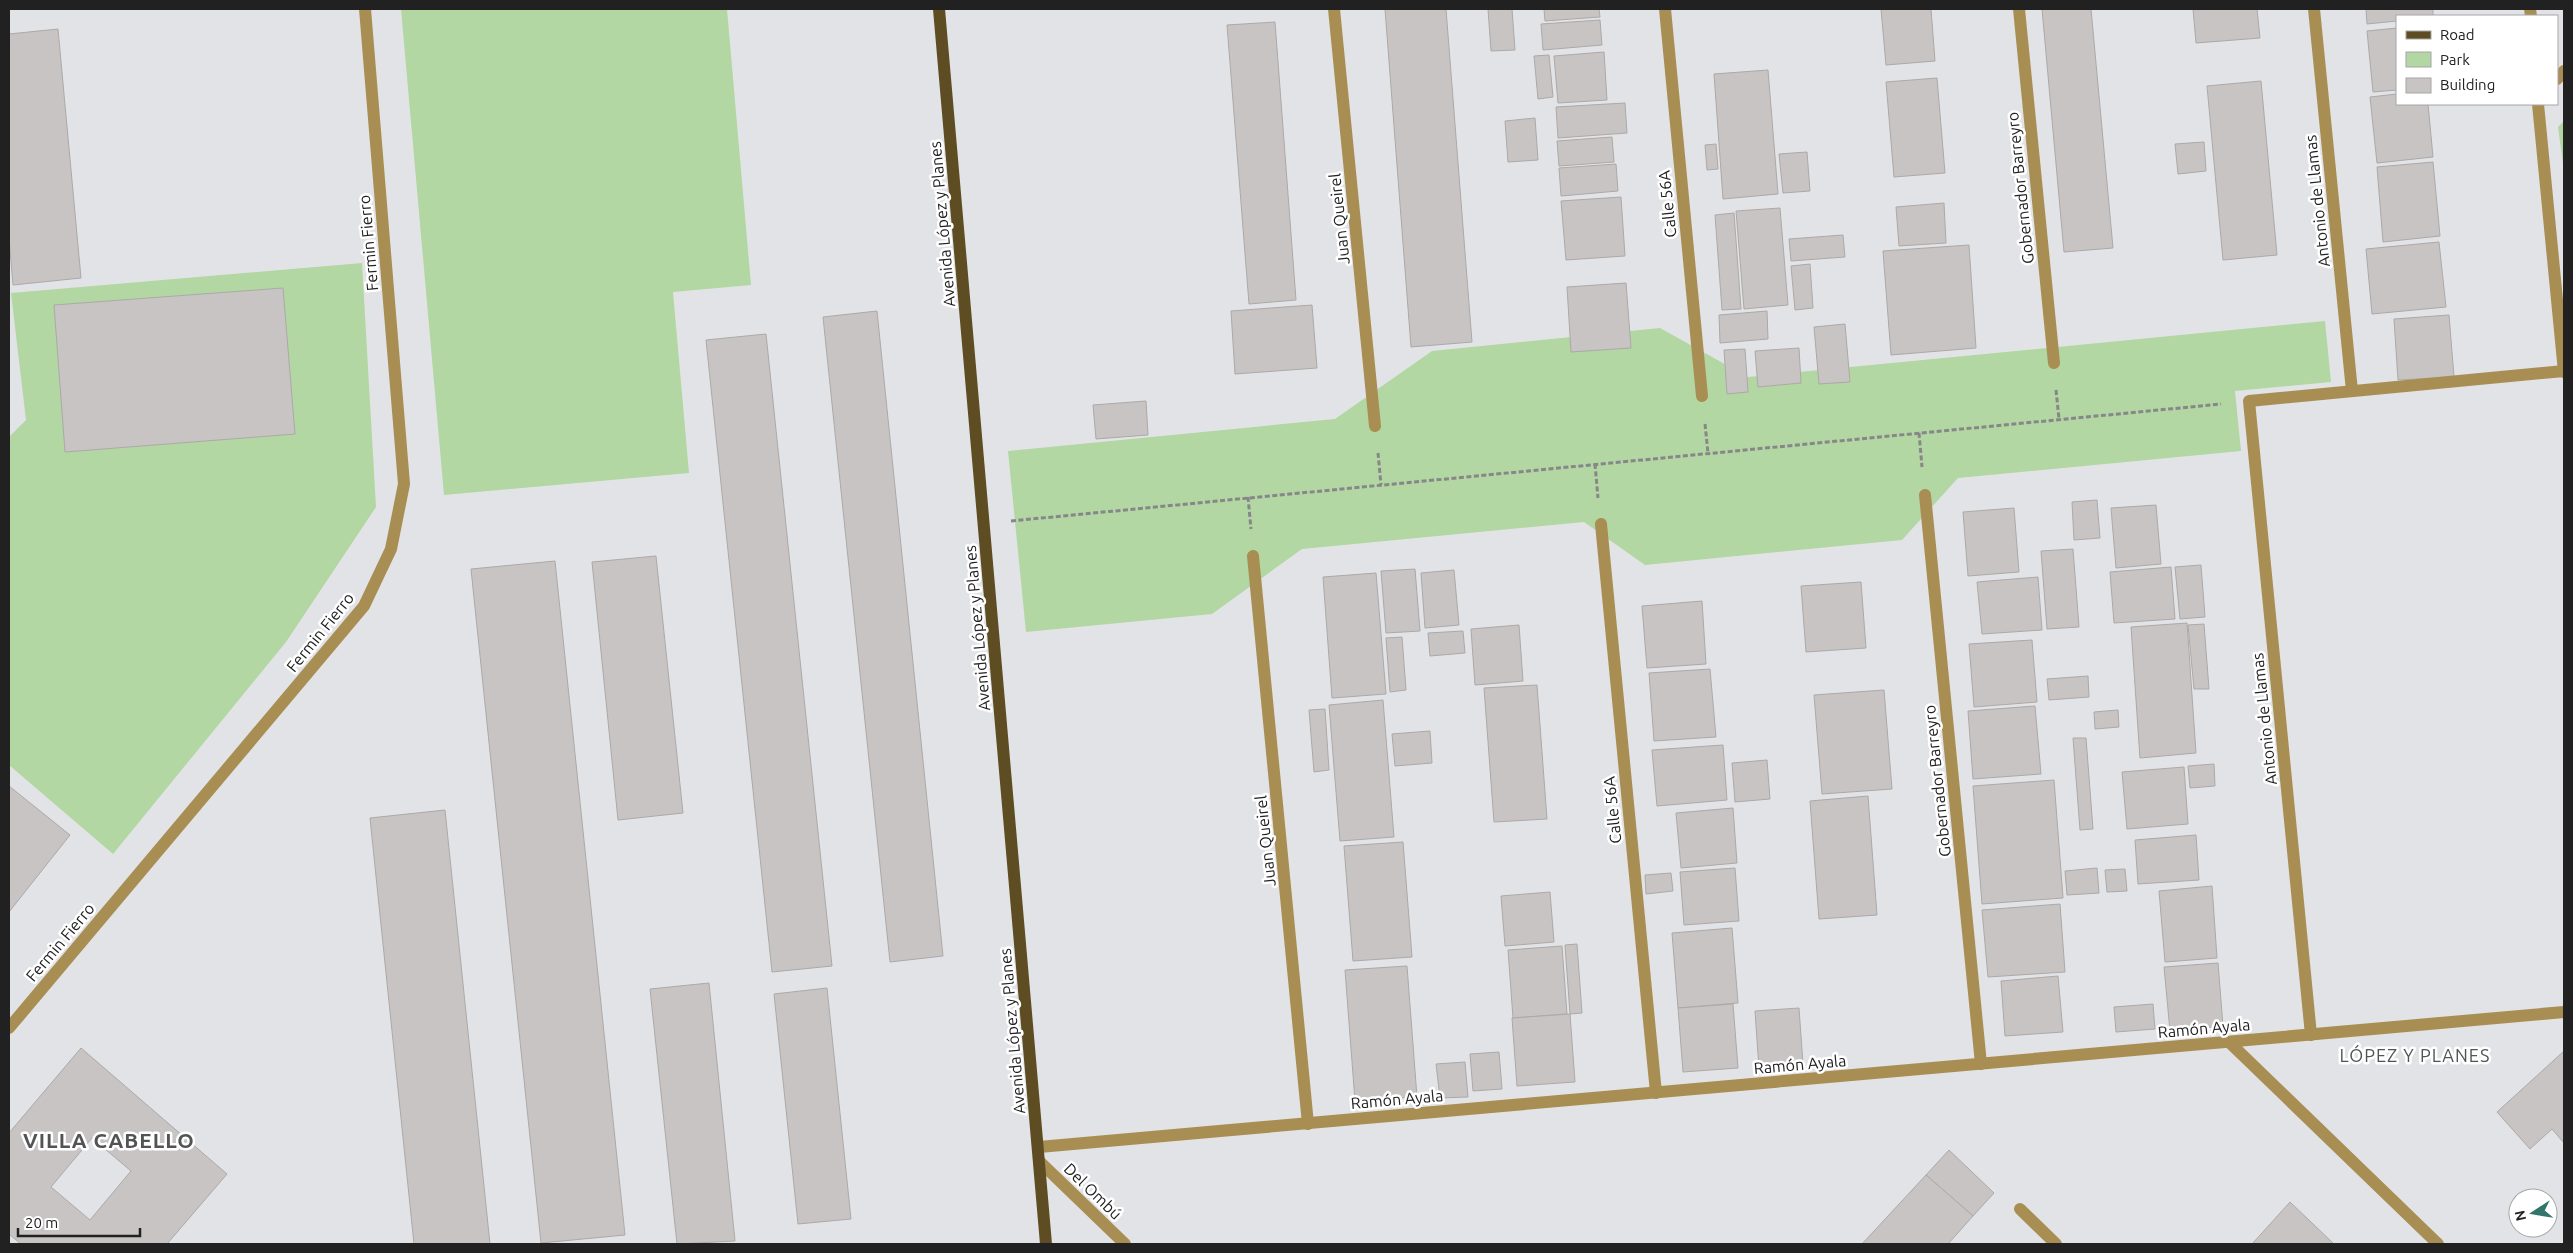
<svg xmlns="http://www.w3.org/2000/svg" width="2573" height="1253" font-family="Ubuntu,sans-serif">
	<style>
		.green { fill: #b2d7a2 }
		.building { fill: #c8c4c4; stroke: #aca9a8; fill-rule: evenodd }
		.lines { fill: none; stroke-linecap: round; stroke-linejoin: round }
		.path { stroke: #878789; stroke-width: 3; stroke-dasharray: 5 2.5; stroke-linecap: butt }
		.minor { stroke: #a88e52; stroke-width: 12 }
		.major { stroke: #5e4d22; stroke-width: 12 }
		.labels { text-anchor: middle; stroke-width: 5; stroke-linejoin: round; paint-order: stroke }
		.street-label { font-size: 16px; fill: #212122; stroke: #fff }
		.neighbourhood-label { font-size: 18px; letter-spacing: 1px; fill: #525355; stroke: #fff }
		.district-label { font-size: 21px; font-weight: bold; letter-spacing: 1px; fill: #525355; stroke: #fff }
	</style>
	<rect width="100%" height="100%" fill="#e2e3e6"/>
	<g class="green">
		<polygon points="401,9 727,9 751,285 673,292 689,473 444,495"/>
		<polygon points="2564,121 2564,171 2558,127"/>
		<polygon points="362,263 376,507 286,642 113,854 9,765 9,437 26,420 11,293"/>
		<polygon points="2325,321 2331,382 2235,391 2241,451 1958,478 1902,540 1645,565 1584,522 1302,549 1212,614 1026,632 1008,451 1335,419 1432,351 1660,328 1748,377"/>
	</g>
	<g class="building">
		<polygon points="1385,9 1446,9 1472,342 1411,347"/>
		<polygon points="1488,9 1512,9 1515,50 1491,51"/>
		<polygon points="1544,9 1599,9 1600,17 1545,21"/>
		<polygon points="1881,9 1931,9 1935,61 1886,65"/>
		<polygon points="2042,9 2091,9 2113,248 2064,252"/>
		<polygon points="2193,9 2257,9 2260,38 2196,43"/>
		<polygon points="2366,9 2433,9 2433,16 2397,16 2397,21 2367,24"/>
		<polygon points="1600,20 1602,45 1543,50 1541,24"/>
		<polygon points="1275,22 1296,300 1249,304 1227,25"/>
		<polygon points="2397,28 2397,90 2373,92 2367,31"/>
		<polygon points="58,29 81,278 13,285 9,238 9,34"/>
		<polygon points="1604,52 1607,100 1558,103 1554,56"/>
		<polygon points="1549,55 1553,97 1538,99 1534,56"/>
		<polygon points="1768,70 1778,194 1723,199 1714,74"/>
		<polygon points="1937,78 1945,173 1894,177 1886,82"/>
		<polygon points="2261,81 2277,255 2223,260 2207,86"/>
		<polygon points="2397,94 2397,104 2428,104 2433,157 2377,163 2370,97"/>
		<polygon points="1625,103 1627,133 1558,138 1556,107"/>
		<polygon points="1535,118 1538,160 1508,162 1505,121"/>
		<polygon points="1612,137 1614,162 1559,166 1557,141"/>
		<polygon points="2204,142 2206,171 2178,174 2175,144"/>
		<polygon points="1716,144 1718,169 1707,170 1705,145"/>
		<polygon points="1807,152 1810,191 1783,193 1779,154"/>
		<polygon points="2433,162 2440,236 2383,242 2377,167"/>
		<polygon points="1616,164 1618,191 1561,196 1559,168"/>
		<polygon points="1621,197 1625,256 1566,260 1561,201"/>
		<polygon points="1944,203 1946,243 1899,246 1896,207"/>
		<polygon points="1780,208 1788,305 1744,309 1736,211"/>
		<polygon points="1734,213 1741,309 1722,310 1715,215"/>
		<polygon points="1843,235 1845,257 1791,261 1789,239"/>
		<polygon points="2439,242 2446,307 2372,314 2366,249"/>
		<polygon points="1969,245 1976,348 1891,355 1883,251"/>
		<polygon points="1810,264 1813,308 1795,310 1791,266"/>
		<polygon points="1626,283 1631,348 1571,352 1567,287"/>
		<polygon points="283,288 295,434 65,452 54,305"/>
		<polygon points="1312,305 1317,368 1235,374 1231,311"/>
		<polygon points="877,311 943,956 890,962 823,317"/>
		<polygon points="1767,311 1768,339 1720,343 1719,315"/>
		<polygon points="2449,315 2454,377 2398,380 2394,319"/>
		<polygon points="1845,324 1850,382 1819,384 1814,327"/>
		<polygon points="766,334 832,966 772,972 706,340"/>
		<polygon points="1799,348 1801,383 1758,387 1755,351"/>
		<polygon points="1745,349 1748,392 1727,394 1724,350"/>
		<polygon points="1146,401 1148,435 1096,439 1093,405"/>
		<polygon points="2097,500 2100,538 2074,540 2072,502"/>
		<polygon points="2156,505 2161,564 2116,568 2111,508"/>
		<polygon points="2014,508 2019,572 1968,576 1963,512"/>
		<polygon points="2073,549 2079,627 2047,629 2041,551"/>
		<polygon points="656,556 683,813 618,820 592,562"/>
		<polygon points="555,561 625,1235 541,1243 471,569"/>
		<polygon points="2201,565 2205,617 2180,619 2175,567"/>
		<polygon points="2171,567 2175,619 2114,623 2110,572"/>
		<polygon points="1415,569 1420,631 1386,633 1381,571"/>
		<polygon points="1454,570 1459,625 1425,628 1421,573"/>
		<polygon points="1376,573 1386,694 1332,698 1323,577"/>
		<polygon points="2038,577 2042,630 1982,634 1977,582"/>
		<polygon points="1861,582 1866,648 1806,652 1801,586"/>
		<polygon points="1702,601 1706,664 1647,668 1642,606"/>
		<polygon points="2187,623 2196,753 2140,758 2131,627"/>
		<polygon points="2204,624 2209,689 2194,689 2188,625"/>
		<polygon points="1519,625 1523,681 1475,685 1471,629"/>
		<polygon points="1463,631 1465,653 1430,656 1428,633"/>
		<polygon points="1402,637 1406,690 1390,692 1386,638"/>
		<polygon points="2032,640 2037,702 1974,707 1969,644"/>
		<polygon points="1710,669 1716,737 1654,741 1649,673"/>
		<polygon points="2088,676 2089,697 2049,700 2047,679"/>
		<polygon points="1537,685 1547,819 1494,822 1484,688"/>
		<polygon points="1884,690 1892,789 1822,794 1814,695"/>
		<polygon points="1383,700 1394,837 1340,841 1329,705"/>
		<polygon points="2035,706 2041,774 1973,779 1968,711"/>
		<polygon points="1325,709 1329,770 1314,772 1309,710"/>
		<polygon points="2118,710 2119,727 2095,729 2094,712"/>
		<polygon points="1430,731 1432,763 1395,766 1392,734"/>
		<polygon points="2073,738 2086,738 2093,829 2080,830"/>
		<polygon points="1723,745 1727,800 1657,806 1652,750"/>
		<polygon points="1767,760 1770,799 1735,802 1732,763"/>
		<polygon points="2214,764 2215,786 2190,788 2188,766"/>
		<polygon points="2184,767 2188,824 2127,829 2122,772"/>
		<polygon points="2054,780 2063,898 1982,904 1973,786"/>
		<polygon points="9,786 70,835 9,912"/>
		<polygon points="1868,796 1877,915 1819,919 1810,801"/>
		<polygon points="1733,808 1737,863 1681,868 1676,813"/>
		<polygon points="445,810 490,1244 414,1244 370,818"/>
		<polygon points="2196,835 2199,880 2138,884 2135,840"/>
		<polygon points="1403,842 1412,957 1353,961 1344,846"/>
		<polygon points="1735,868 1739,921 1684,925 1680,872"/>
		<polygon points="2097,868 2099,893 2067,895 2065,871"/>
		<polygon points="2125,869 2127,891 2107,892 2105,870"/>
		<polygon points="1671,873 1673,891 1646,894 1645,875"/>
		<polygon points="2212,886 2217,958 2165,962 2159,891"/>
		<polygon points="1550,892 1554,942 1505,946 1501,896"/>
		<polygon points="2060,904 2065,972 1988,977 1982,910"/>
		<polygon points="1732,928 1738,1003 1678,1008 1672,933"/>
		<polygon points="1577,944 1582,1013 1570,1014 1565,945"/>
		<polygon points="1562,946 1567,1014 1513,1018 1508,950"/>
		<polygon points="2218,963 2223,1026 2170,1031 2164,967"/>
		<polygon points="1407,966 1417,1097 1355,1101 1345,970"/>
		<polygon points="2058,976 2063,1032 2005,1036 2001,981"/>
		<polygon points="709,983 735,1241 677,1244 650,989"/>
		<polygon points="827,988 851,1219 798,1224 774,994"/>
		<polygon points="1733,1004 1738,1068 1683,1072 1678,1008"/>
		<polygon points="2153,1004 2155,1029 2116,1032 2114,1007"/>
		<polygon points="1799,1008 1803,1064 1759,1068 1755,1011"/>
		<polygon points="1570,1014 1575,1082 1517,1086 1512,1018"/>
		<path d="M81 1048 227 1174 167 1244H21L9 1234V1133ZM92 1138 131 1171 90 1220 51 1187Z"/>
		<polygon points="2564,1051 2564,1143 2552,1129 2530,1149 2497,1112"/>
		<polygon points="1499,1052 1502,1089 1473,1091 1470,1054"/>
		<polygon points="1465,1062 1468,1097 1440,1098 1436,1064"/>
		<polygon points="1949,1150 1994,1193 1973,1216 1926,1175"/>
		<polygon points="1926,1175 1973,1216 1948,1244 1862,1244"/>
		<polygon points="2290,1202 2334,1244 2252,1244"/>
	</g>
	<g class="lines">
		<g class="path">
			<polyline points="2056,390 2059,419"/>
			<polyline points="1705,424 1708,453"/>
			<polyline points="1919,433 1922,467"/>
			<polyline points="1378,453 1381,485"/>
			<polyline points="1595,464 1598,498"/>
			<polyline points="1248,497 1251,529"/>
			<polyline points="1011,521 2221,404"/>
		</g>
		<g class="minor">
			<polyline points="1334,9 1375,426"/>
			<polyline points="1665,9 1702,396"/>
			<polyline points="2019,9 2054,363"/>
			<polyline points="2314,9 2352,391"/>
			<polyline points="2530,9 2531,16"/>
			<polyline points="2557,79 2564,71"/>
			<polyline points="2538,104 2564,372"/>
			<polyline points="1925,495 1981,1064"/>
			<polyline points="1601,524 1656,1093"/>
			<polyline points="1253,556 1308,1124"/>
			<polyline points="9,1028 364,606 391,549 404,484 365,9"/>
			<polyline points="2311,1035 2249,401 2564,371"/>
			<polyline points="2229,1042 2438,1244"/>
			<polyline points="1039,1147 2564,1012"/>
			<polyline points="1039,1161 1125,1244"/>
			<polyline points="2020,1209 2056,1244"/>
		</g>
		<polyline class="major" points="939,9 1046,1244"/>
	</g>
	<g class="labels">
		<g class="street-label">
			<text transform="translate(2020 188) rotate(-96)" y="6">Gobernador Barreyro</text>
			<text transform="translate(2317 201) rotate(-96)" y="6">Antonio de Llamas</text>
			<text transform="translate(1667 204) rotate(-96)" y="6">Calle 56A</text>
			<text transform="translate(1339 219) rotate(-96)" y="6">Juan Queirel</text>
			<text transform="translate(942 224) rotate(-95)" y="6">Avenida López y Planes</text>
			<text transform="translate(368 243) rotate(-95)" y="6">Fermin Fierro</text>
			<text transform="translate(977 628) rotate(-95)" y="6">Avenida López y Planes</text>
			<text transform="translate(320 632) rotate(-51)" y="6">Fermin Fierro</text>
			<text transform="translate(2264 719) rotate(-96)" y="6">Antonio de Llamas</text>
			<text transform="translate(1937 781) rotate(-96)" y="6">Gobernador Barreyro</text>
			<text transform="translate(1612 810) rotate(-96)" y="6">Calle 56A</text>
			<text transform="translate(1265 841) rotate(-96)" y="6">Juan Queirel</text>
			<text transform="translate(60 942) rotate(-50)" y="6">Fermin Fierro</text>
			<text transform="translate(2204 1028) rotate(-5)" y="6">Ramón Ayala</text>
			<text transform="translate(1012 1031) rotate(-95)" y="6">Avenida López y Planes</text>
			<text transform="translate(1800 1064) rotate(-5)" y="6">Ramón Ayala</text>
			<text transform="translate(1397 1099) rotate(-5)" y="6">Ramón Ayala</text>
			<text transform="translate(1093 1191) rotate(44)" y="6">Del Ombú</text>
		</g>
		<g class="neighbourhood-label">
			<text x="2415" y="1062">LÓPEZ Y PLANES</text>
		</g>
		<g class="district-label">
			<text x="109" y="1148">VILLA CABELLO</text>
		</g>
	</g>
	<rect width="2573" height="1253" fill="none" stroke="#212122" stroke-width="20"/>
	<rect x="2396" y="15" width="162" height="90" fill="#ffffff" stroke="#a6a6a7"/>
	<rect x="2406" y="31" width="25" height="8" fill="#5e4d22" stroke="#a6a6a7"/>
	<text x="2440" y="40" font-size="15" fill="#212122">Road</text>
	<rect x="2406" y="52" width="25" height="15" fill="#b2d7a2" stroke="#a6a6a7"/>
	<text x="2440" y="65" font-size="15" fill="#212122">Park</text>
	<rect x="2406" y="78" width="25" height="15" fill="#c8c4c4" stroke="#a6a6a7"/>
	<text x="2440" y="90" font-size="15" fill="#212122">Building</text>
	<g transform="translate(2533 1213) rotate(258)"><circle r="24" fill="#ffffff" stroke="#a6a6a7"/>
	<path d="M0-4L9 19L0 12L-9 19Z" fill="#30766a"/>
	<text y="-8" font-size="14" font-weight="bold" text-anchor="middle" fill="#212122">N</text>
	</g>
	<path d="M18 1228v8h122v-8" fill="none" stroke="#212122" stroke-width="2.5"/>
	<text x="25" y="1228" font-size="15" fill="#212122" stroke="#ffffff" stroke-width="4" paint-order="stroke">20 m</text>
</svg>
